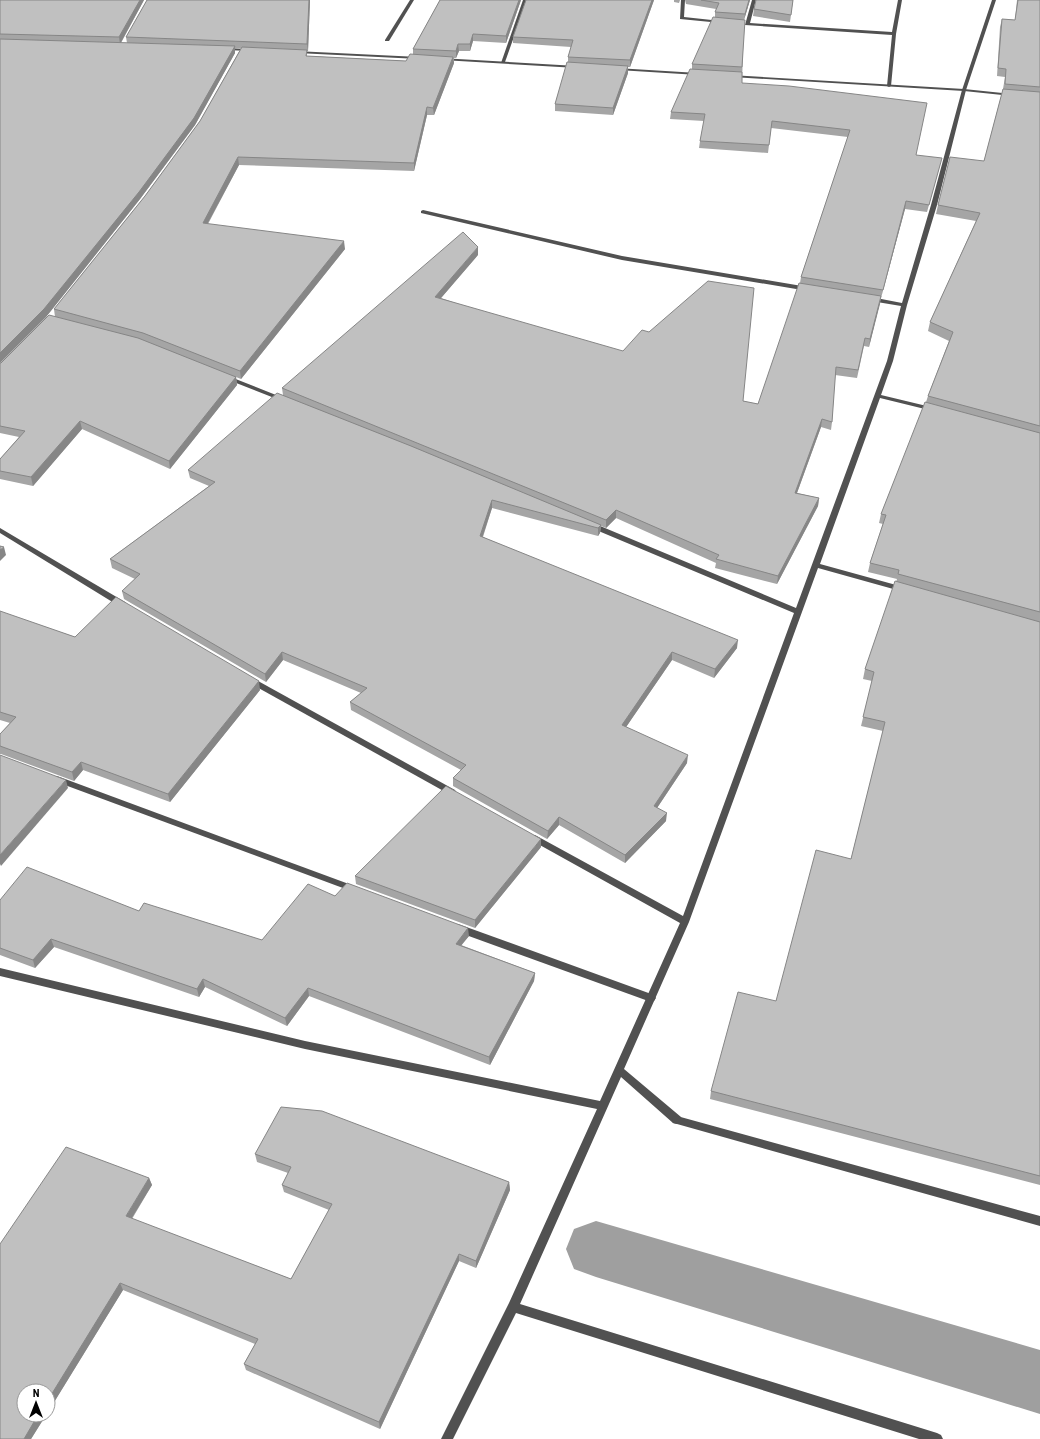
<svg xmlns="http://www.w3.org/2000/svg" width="1040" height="1439" font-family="'Roboto Condensed',sans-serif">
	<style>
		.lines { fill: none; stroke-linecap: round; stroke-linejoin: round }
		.canal { fill: #9f9f9f; fill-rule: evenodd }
		.service { fill: #515151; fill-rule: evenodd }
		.minor { fill: #515151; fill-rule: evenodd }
		.tertiary { fill: #515151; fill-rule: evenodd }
		.wall { fill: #a5a5a5 }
		.shaded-wall { fill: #868686 }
		.building { fill: #c0c0c0; stroke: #868686 }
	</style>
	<rect width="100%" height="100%" fill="#fff"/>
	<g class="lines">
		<polygon class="canal" points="596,1221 1040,1350 1040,1414 596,1277 574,1269 566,1249 574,1229"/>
		<g class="service">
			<polygon points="410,0 414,0 389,41 385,41 385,40"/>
			<polygon points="523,0 527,0 505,62 501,63"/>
			<polygon points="681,0 685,0 684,17 721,21 723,22 721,23 680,19"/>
			<polygon points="752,0 756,0 750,23 892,32 898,0 902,0 896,34 891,86 889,87 887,86 892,35 745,25"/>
			<polygon points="57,776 357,887 358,889 357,891 354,892 351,891 54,781 53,779 54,777"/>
			<polygon points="458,924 654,995 656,998 654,1001 651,1002 455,931 453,928 455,925"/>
		</g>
		<g class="minor">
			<polygon points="992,0 996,0 966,90 937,205 907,305 893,361 881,395 935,408 936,409 933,411 880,398 820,564 907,588 908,590 904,592 818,568 689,922 624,1069 681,1117 682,1120 681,1123 677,1124 673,1123 621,1077 520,1304 937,1433 941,1435 943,1439 919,1439 516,1313 453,1439 441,1439 509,1303 597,1109 305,1049 0,976 0,968 305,1041 600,1101 680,923 529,839 528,837 529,835 535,835 683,916 794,613 589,527 587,525 591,523 593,523 796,608 887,361 901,306 871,301 868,299 871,297 902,303 931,205 962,90"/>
			<polygon points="423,210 622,256 808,287 811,289 808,291 622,260 421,213 421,211"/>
			<polygon points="228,376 286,399 287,400 284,402 282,401 226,379 226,377"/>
			<polygon points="0,528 125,602 126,604 122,606 119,606 0,533"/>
			<polygon points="249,676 455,790 456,792 455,794 449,794 246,681 245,679 246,677"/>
		</g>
		<g class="tertiary">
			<polygon points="223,48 251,49 253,50 251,51 225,50 223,50"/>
			<polygon points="295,51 419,57 421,58 419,59 297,53 295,53"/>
			<polygon points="440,58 577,66 579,67 577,68 442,60 440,59"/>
			<polygon points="616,68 698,73 700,74 698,75 618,70 616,70"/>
			<polygon points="730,75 964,89 1012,94 1014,95 1012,96 964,91 732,77 730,76"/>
			<polygon points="677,1116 1040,1216 1040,1226 677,1124 673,1123 672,1120 673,1117"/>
		</g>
	</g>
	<g class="wall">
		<polygon points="0,0 144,0 121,43 127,43 126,37 147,0 310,0 308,51 307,51 307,56 406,61 413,55 413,49 440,0 521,0 506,43 473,41 470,51 459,51 456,58 454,58 454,63 434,115 427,115 414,171 239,165 208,224 345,249 241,379 236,377 237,385 170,469 82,429 33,486 0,479 0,459 19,437 0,433 0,363 1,363 55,317 54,309 145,196 200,121 241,48 235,48 235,53 195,125 140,199 46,317 0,363"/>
		<polygon points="526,0 654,0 630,67 628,67 628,73 613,115 555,111 555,104 568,63 568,57 571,47 513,43 513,37"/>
		<polygon points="674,0 680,0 679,3 674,2"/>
		<polygon points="685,0 750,0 744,20 742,83 940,165 927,212 905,209 881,298 869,347 864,346 857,378 835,375 832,422 831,430 821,427 797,493 819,498 818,506 777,584 715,568 716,563 616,518 606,528 601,526 600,533 598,536 492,508 483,537 737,648 714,678 672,660 626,727 687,763 657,808 666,821 625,863 559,825 547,839 453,786 453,778 461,770 351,710 350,702 361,693 283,660 266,682 124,599 122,591 135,579 112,568 110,559 209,486 190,478 188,470 283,395 282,388 478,255 441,298 743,401 758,404 800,283 801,277 848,137 771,128 768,153 699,148 700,141 704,121 670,119 671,112 692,69 692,64 715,17 715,12 716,9 686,4"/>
		<polygon points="793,0 790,22 753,16 754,9"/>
		<polygon points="1017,0 1040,0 1040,1185 710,1099 711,1091 776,1001 851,859 883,731 861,726 872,681 863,679 865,669 897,579 868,572 870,563 883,524 879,523 881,514 926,402 928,396 949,341 928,331 930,322 976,221 936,214 938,205 984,161 1003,89 1005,77 997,76 1000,27 1002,19 1015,20"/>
		<polygon points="0,612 75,637 260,690 170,802 83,770 74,781 1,754 0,754 0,734 10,723 0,720"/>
		<polygon points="541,847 475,928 356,884 355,876"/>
		<polygon points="335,896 469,936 461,945 535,973 534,981 490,1065 309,996 287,1026 205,987 199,997 54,947 35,968 0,955 0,900 139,911 262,940"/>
		<polygon points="255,1154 509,1182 510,1190 476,1268 459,1261 380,1429 246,1370 244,1364 255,1344 123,1290 48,1412 48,1391 24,1415 46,1415 31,1439 0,1439 149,1178 152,1185 132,1219 291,1279 329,1210 284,1192 282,1185 288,1173 257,1162"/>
	</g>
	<g class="shaded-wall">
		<polygon points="140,0 144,0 120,44 119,37"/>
		<polygon points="309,0 310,0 308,51 307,44"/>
		<polygon points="519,0 521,0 506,43 506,36"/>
		<polygon points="652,0 654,0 630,67 630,60"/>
		<polygon points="749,0 750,0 744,20 745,14"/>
		<polygon points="473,34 473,41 470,51 470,44"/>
		<polygon points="458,44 459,51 456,58 456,51"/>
		<polygon points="235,46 235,53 195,125 140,199 46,317 0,363 0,353"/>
		<polygon points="453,57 454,63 434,115 433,108"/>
		<polygon points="628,66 628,73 613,115 613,108"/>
		<polygon points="427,107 427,115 414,171 414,163"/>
		<polygon points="238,157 239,165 204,230 203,223"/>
		<polygon points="906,201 905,209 881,298 883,290"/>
		<polygon points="344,241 345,249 241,379 240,371"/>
		<polygon points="478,247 478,255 435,305 435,297"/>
		<polygon points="881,296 880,304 869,347 870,339"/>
		<polygon points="236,377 237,385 170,469 169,461"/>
		<polygon points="822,419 821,427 794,501 795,493"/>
		<polygon points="80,421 82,429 33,486 31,477"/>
		<polygon points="819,498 818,506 777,584 778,576"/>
		<polygon points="492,500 492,508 480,544 480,536"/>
		<polygon points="616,510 616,518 606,528 606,520"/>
		<polygon points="601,525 600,533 598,536 598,528"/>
		<polygon points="4,547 6,555 0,561 0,550"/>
		<polygon points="738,640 737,648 714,678 715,669"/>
		<polygon points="282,652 283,660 266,682 265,674"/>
		<polygon points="672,652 672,660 622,733 622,725"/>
		<polygon points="259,681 260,690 170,802 168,794"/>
		<polygon points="688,755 687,763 653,814 654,806"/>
		<polygon points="81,762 83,770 74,781 72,772"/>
		<polygon points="66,780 68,788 1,866 0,864 0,855"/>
		<polygon points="667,813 666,821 625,863 625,855"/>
		<polygon points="559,817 559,825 547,839 548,831"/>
		<polygon points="541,839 541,847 475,928 475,920"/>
		<polygon points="468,928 469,936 456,952 456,944"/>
		<polygon points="51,939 54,947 35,968 33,960"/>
		<polygon points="535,973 534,981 490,1065 489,1057"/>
		<polygon points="203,979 205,987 199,997 197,989"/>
		<polygon points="308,988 309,996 287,1026 285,1018"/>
		<polygon points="149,1178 152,1185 128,1224 126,1216"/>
		<polygon points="509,1182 510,1190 476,1268 476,1261"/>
		<polygon points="459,1254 459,1261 380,1429 379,1422"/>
		<polygon points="120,1283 123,1290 48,1412 48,1400"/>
		<polygon points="38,1415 46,1415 31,1439 24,1439"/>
	</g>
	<g class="building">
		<polygon points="0,0 140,0 119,37 0,34"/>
		<polygon points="147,0 309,0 307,44 126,37"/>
		<polygon points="440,0 519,0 506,36 473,34 470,44 458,44 456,51 413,49"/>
		<polygon points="526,0 652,0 630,60 568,57 573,40 513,37"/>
		<polygon points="701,0 749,0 745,14 715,12 719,3"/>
		<polygon points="756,0 793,0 791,15 754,9"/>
		<polygon points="1018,0 1040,0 1040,87 1005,84 1006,69 998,68 1002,19 1015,20"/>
		<polygon points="713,17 745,20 742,67 692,64"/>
		<polygon points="0,39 235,46 194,118 139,192 44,309 0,353"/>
		<polygon points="242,47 307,50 306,56 406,61 410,54 453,57 433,108 427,107 414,163 238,157 203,223 344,241 240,371 143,333 54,309 145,196 200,121"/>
		<polygon points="567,62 628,66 613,108 555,104"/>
		<polygon points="690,69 742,72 742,83 789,86 927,103 916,155 942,158 929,205 906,201 883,290 801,277 850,130 772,121 769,145 700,141 705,114 671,112"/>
		<polygon points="1003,89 1040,92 1040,426 928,396 953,332 930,322 980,213 938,205 950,157 984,161"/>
		<polygon points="463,232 478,247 435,297 623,351 642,330 649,332 708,281 754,288 743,401 758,404 799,283 881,296 870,339 865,338 858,370 836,367 832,422 822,419 795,493 819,498 778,576 716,559 719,555 616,510 606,520 282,388"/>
		<polygon points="49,315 138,338 236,377 169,461 80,421 31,477 0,471 0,459 25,431 0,426 0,363 1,363"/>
		<polygon points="277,393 411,446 601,525 598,528 492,500 480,536 738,640 715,669 672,652 622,725 688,755 654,806 667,813 625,855 559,817 548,831 453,778 466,765 350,702 367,688 282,652 265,674 122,591 140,574 110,559 215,482 188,470"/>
		<polygon points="925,402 1040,433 1040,612 898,574 899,570 870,563 886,515 881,514"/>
		<polygon points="0,546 4,547 0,550"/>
		<polygon points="895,581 1040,622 1040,1176 711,1091 738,992 776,1001 816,850 851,859 885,722 863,717 874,672 865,669"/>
		<polygon points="116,597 259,681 168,794 81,762 72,772 0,746 0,734 16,717 0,712 0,611 75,637"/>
		<polygon points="0,755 66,780 0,855"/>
		<polygon points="446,786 541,839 475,920 355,876"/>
		<polygon points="27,867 139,911 144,903 262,940 308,884 335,896 347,883 468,928 456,944 535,973 489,1057 308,988 285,1018 203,979 197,989 51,939 33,960 0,948 0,900"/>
		<polygon points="281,1107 322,1111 509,1182 476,1261 459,1254 379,1422 244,1364 258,1339 120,1283 48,1400 48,1391 24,1391 24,1415 38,1415 24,1439 0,1439 0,1244 66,1147 149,1178 126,1216 291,1279 332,1204 282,1185 291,1167 255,1154"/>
	</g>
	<g transform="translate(36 1403)"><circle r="19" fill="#ffffff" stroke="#999999"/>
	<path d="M0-3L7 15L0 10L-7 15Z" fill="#000000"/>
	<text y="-6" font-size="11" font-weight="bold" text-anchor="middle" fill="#000000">N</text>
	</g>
</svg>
